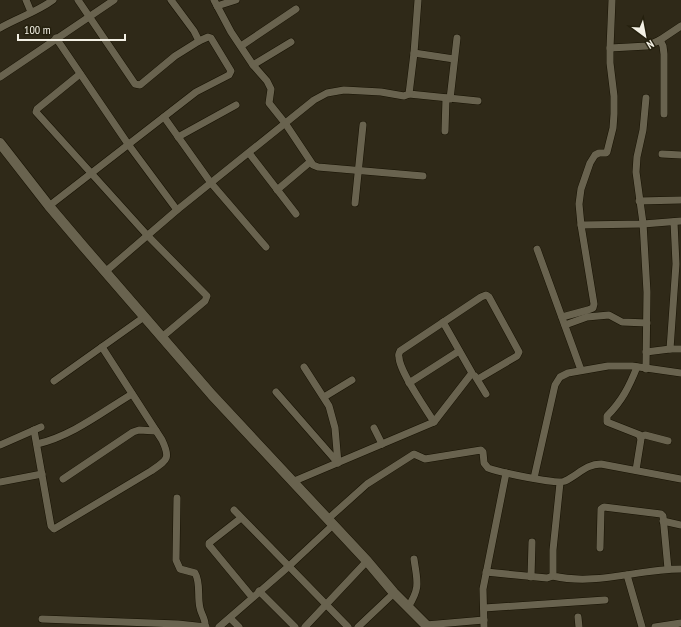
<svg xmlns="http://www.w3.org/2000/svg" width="681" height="627" font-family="'PT Sans Narrow',sans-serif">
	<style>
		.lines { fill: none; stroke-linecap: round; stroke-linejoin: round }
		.minor-casing { stroke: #171203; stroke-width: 8 }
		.secondary-casing { stroke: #171203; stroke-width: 11 }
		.minor { stroke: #69634f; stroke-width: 7 }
		.secondary { stroke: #69634f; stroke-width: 10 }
	</style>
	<rect width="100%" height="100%" fill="#2f2918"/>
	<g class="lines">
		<g class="minor-casing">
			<g id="minor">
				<polyline points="26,0 31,12"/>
				<polyline points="171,0 194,31 199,41"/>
				<polyline points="214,0 231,32 253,65 267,81 271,89 269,103 285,123 313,165 318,167 423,176"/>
				<polyline points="217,6 236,0"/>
				<path d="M0 28C17 18 37 12 53 0"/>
				<polyline points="56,38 128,144 177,210"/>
				<polyline points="660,40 663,46 664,54 664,114"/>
				<polyline points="241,46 296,9"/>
				<polyline points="610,48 647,46 660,40 681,26"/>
				<polyline points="414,53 454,59"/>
				<polyline points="253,65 291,42"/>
				<polyline points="80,74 37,109 36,112 147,235 207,296 205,301 162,337"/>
				<polyline points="0,77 114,0"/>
				<polyline points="409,94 478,101"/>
				<polyline points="450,99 457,38"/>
				<polyline points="164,117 211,183 266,247"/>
				<polyline points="445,131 446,98"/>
				<polyline points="178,137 236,105"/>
				<polyline points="249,153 296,214"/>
				<polyline points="662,154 681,155"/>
				<polyline points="277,190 310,162"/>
				<polyline points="639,201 681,200"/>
				<polyline points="355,203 363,125"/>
				<polyline points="49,206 196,92 229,75 231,71 211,38 208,37 199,41 175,56 140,85 135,84 78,0"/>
				<polyline points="581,225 643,224 681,221"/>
				<polyline points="537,249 581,370"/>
				<polyline points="105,272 177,210 314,100 327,93 344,90 381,92 404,96 409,94 414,53 418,0"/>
				<polyline points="562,317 588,310 593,308 594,304 581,225 579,204 581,189 590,163 595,155 599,153 606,153 607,152 613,128 614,114 614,96 610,63 610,48 612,0"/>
				<polyline points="565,325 587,317 609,315 622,322 647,323"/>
				<polyline points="670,349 676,264 674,222"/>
				<polyline points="646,352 670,349 681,349"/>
				<polyline points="646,369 647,292 643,223 636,172 637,157 643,130 646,98"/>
				<polyline points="475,376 486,394"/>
				<polyline points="54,381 144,317"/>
				<polyline points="409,383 459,351"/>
				<polyline points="276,392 338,463 335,428 329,406 304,367"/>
				<polyline points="324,397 352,380"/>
				<path d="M434 422C426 409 399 371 399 357 398 355 399 354 400 351L481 297 486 295 489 297 519 352 517 356 478 379"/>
				<polyline points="374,428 382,444"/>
				<path d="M34 430 51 526 54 529 151 471C167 460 171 459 162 440L102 347"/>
				<polyline points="640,437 645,435 668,441"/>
				<path d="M37 444C72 436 102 412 132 394"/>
				<polyline points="0,445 41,427"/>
				<path d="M636 470 641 439 640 435 635 433 607 422V416C622 401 629 387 637 367"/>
				<polyline points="534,478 555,385 560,377 568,373 608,366 632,366 681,373"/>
				<polyline points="63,479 133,432 139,430 156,431"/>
				<polyline points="0,482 42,474"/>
				<polyline points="292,482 434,422 472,373 443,322"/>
				<path d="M560 483 553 550V576C596 586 638 569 681 569"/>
				<path d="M177 498 176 560 180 569 195 573C201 583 197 596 200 608 201 614 206 620 205 626"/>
				<polyline points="234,510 348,627"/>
				<polyline points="241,518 209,543 209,545 252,597"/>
				<path d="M328 519 367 484 414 454 425 459 481 450 483 452 484 463 488 468C499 472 558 485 565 481 578 475 586 464 601 464L681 479"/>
				<polyline points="663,521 681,525"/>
				<polyline points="600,548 601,509 604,507 661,514 663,516 668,569"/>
				<polyline points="486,572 547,578 553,576"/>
				<polyline points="627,575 642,627"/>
				<polyline points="531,577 532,542"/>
				<polyline points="259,591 295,627"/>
				<path d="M408 607C421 587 417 581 414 559"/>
				<polyline points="484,608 605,600"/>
				<polyline points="578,617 579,627"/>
				<polyline points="230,618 239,627"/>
				<polyline points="42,619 178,624 206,627"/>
				<polyline points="426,625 484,620"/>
				<polyline points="219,627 288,567 333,525"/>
				<polyline points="305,627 367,561"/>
				<polyline points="358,627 394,593"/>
				<polyline points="484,627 483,589 506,473"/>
				<polyline points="655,627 681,623"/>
			</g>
		</g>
		<g class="secondary-casing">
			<polyline id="secondary" points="0,143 49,206 83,246 212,395 367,561 394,593 428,627"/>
		</g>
		<use href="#minor" class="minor"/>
		<use href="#secondary" class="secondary"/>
	</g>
	<g transform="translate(645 36) rotate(148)" stroke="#25200e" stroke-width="3" paint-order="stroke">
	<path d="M0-3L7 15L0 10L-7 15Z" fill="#f3f0e5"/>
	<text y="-6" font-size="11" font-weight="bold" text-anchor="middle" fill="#f3f0e5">N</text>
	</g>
	<path d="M18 34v6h107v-6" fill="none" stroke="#f3f0e5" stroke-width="2"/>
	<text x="24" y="34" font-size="12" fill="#f3f0e5" stroke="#25200e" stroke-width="3" paint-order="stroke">100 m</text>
</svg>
